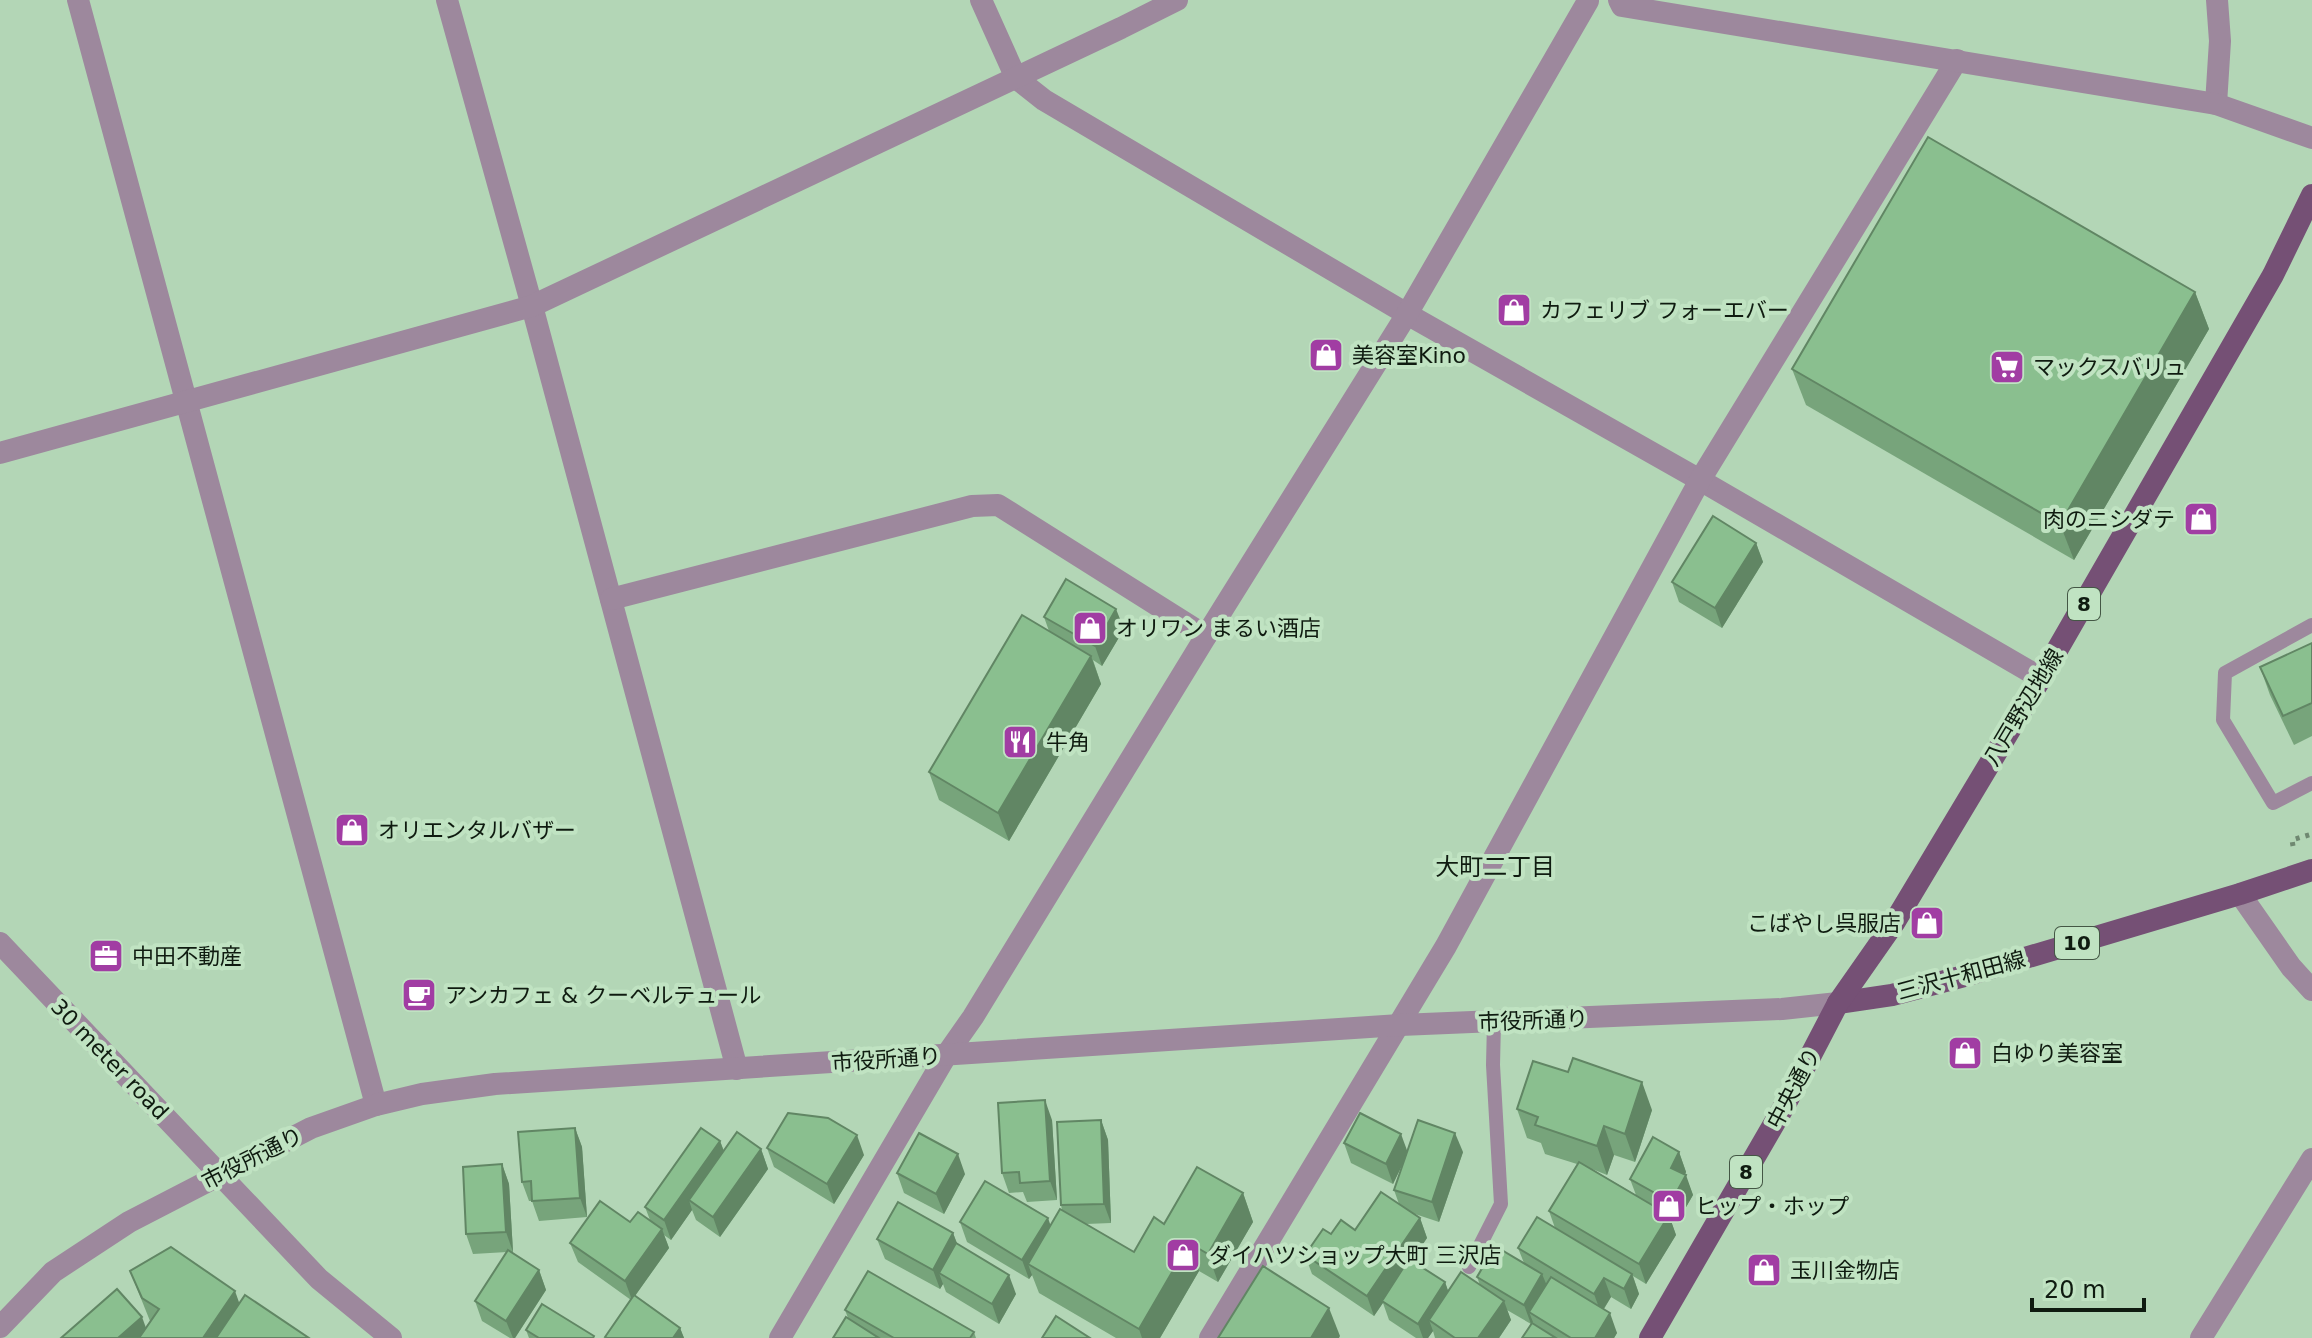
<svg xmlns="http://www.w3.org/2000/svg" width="2312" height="1338" font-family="'DejaVu Sans','Noto Sans JP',sans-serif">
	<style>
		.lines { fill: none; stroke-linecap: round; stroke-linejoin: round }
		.path { stroke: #6f8871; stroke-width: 5; stroke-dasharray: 4 6; stroke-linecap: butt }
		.service { stroke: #9d889d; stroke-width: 14 }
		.minor { stroke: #9d889d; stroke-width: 22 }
		.tertiary { stroke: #9d889d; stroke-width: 22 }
		.primary { stroke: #755075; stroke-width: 22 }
		.wall { fill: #77a47b }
		.shaded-wall { fill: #618664 }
		.building { fill: #8abf8f; stroke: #618664; stroke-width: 2 }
		.labels { text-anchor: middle; stroke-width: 8; stroke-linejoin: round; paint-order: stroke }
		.shield { fill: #c0e3c2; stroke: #445745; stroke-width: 2 }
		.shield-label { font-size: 20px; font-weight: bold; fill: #0f1b10 }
		.poi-label { font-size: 22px; fill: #0f1b10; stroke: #c0e3c2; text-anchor: start }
		.street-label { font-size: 22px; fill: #0f1b10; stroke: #c0e3c2 }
		.neighbourhood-label { font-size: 24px; fill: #0f1b10; stroke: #c0e3c2 }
	</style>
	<rect width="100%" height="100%" fill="#b3d6b6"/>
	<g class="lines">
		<polyline class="path" points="2293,846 2292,840 2312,834"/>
		<g class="service">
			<polyline points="2312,625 2225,673 2223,720 2273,803 2312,783"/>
			<polyline points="1469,1267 1501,1204 1493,1065 1494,1022"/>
		</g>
		<g class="minor">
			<polyline points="78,0 376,1105"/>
			<polyline points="447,0 532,306 737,1069"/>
			<polyline points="981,0 1016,78 1044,100 1407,314 1700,480 2041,678"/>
			<polyline points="2216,104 2220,41 2217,0"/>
			<polyline points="0,453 532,306 1121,28 1177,0"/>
			<polyline points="611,599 972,506 998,505 1206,636"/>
			<polyline points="2240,894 2291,967 2312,990"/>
			<polyline points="780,1338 947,1054 973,1017 1206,636 1407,314 1588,1"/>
			<polyline points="1210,1338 1446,946 1700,480 1957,60"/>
			<polyline points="2201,1338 2312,1159"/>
		</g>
		<g class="tertiary">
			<polyline points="1619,0 1622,6 2216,104 2312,138"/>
			<polyline points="0,943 319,1279 391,1338"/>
			<polyline points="0,1327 53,1272 129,1222 311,1128 376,1105 422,1094 495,1084 1400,1025 1782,1009 1838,1003"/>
		</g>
		<g class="primary">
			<polyline points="1838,1003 1892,995 1968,975 2240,894 2312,870"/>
			<polyline points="1650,1338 1786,1103 1838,1003 1894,923 2041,678 2273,275 2312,195"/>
		</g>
	</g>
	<g class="wall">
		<polygon points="2195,292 2209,329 2074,560 1806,405 1792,369"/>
		<polygon points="1756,543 1763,562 1722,628 1679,602 1672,582"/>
		<polygon points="1044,617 1124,629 1102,666 1093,660 1101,684 1009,841 939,800 929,772 1049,631"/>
		<polygon points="2312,643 2312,736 2294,745 2270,695 2260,667"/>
		<polygon points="1517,1109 1652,1110 1635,1162 1614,1155 1607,1175 1592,1169 1636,1195 1630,1179 1679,1152 1686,1172 1685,1175 1693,1195 1678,1221 1669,1216 1676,1235 1646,1284 1633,1276 1639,1294 1631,1309 1611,1297 1604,1309 1617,1333 1614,1338 1522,1338 1531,1324 1507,1310 1511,1320 1499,1338 1435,1338 1433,1331 1428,1338 1416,1338 1389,1320 1383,1303 1374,1316 1312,1274 1305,1255 1331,1234 1355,1230 1399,1204 1394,1190 1403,1163 1393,1184 1351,1163 1344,1143 1407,1151 1463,1152 1439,1222 1412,1213 1420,1218 1427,1238 1412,1260 1445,1282 1448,1291 1480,1285 1477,1277 1524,1263 1518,1248 1555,1228 1549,1211 1577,1164 1545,1154 1541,1143 1527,1138"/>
		<polygon points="1052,1120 1057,1200 1027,1202 1023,1192 1009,1193 1002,1173"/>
		<polygon points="1101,1120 1108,1140 1111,1223 1086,1224 1134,1252 1164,1224 1243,1193 1253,1222 1218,1282 1199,1271 1160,1338 1116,1338 1039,1293 1032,1275 1029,1279 967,1242 960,1222 1051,1226 1062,1210 1061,1205"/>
		<polygon points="575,1128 582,1147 587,1217 539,1221 532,1201 529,1201 522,1182"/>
		<polygon points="720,1141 724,1151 761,1149 768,1169 720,1237 696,1220 692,1210 671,1240 664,1235 669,1248 635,1296 680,1328 684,1338 605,1338 605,1337 631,1300 578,1262 570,1243 630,1222 650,1220 645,1207"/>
		<polygon points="767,1148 864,1155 834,1204 774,1167"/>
		<polygon points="502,1164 509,1184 513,1252 510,1252 539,1270 546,1290 515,1338 510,1338 482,1321 475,1301 507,1252 473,1254 466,1234"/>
		<polygon points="897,1173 965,1174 944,1214 904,1193"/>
		<polygon points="953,1233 957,1243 1016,1294 999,1324 946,1292 943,1284 940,1289 885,1259 877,1239"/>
		<polygon points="130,1271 240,1303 146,1327 150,1321"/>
		<polygon points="845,1310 974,1332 976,1338 833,1338 848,1318"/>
		<polygon points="526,1330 595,1338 529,1338"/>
	</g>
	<g class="shaded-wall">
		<polygon points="2195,292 2209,329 2074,560 2060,524"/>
		<polygon points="1756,543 1763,562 1722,628 1715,608"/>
		<polygon points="1116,609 1124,629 1102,666 1095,646"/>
		<polygon points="1091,656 1101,684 1009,841 998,813"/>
		<polygon points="1642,1082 1652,1110 1635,1162 1625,1134"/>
		<polygon points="1045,1100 1052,1120 1057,1200 1050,1181"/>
		<polygon points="1101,1120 1108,1140 1111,1223 1104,1204"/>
		<polygon points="1604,1126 1614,1155 1607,1175 1597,1146"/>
		<polygon points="575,1128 582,1147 587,1217 580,1198"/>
		<polygon points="1455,1133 1463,1152 1439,1222 1432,1202"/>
		<polygon points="1401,1134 1408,1153 1393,1184 1386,1164"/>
		<polygon points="857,1135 864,1155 834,1204 827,1184"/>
		<polygon points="720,1141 727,1160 689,1200 692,1210 671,1240 664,1220"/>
		<polygon points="761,1149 768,1169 720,1237 713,1217"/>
		<polygon points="1679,1152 1686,1172 1678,1187 1671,1168"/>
		<polygon points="958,1154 965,1174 944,1214 936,1194"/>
		<polygon points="502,1164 509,1184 513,1252 506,1232"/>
		<polygon points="1686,1175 1693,1195 1678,1221 1671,1202"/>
		<polygon points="1243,1193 1253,1222 1218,1282 1208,1254"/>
		<polygon points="1669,1215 1676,1235 1646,1284 1639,1264"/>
		<polygon points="1048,1218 1055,1238 1028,1264 1032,1275 1029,1279 1022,1260"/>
		<polygon points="1420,1218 1427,1238 1374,1316 1367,1296"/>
		<polygon points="662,1229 669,1248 632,1300 625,1281"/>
		<polygon points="953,1233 960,1252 939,1273 943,1284 940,1289 933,1270"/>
		<polygon points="1189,1243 1199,1271 1160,1338 1142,1338 1139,1329"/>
		<polygon points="539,1270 546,1290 515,1338 513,1338 506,1321"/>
		<polygon points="1542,1274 1550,1293 1529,1312 1533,1322 1531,1324 1524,1305"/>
		<polygon points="1632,1274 1639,1294 1631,1309 1624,1289"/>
		<polygon points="1009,1275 1016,1294 999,1324 992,1304"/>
		<polygon points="1604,1278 1611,1297 1601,1313 1594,1294"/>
		<polygon points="1445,1282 1452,1302 1429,1320 1433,1331 1428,1338 1423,1338 1418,1324"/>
		<polygon points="235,1291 245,1319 233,1338 203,1338"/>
		<polygon points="1504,1301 1511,1320 1499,1338 1478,1338"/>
		<polygon points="1329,1308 1340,1336 1339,1338 1311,1338"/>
		<polygon points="1610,1313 1617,1333 1614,1338 1595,1338"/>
		<polygon points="142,1317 149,1336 147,1338 118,1338"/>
		<polygon points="680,1328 684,1338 673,1338"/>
	</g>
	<g class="building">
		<polygon points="1928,137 2195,292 2060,524 1792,369"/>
		<polygon points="1713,516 1756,543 1715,608 1672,582"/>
		<polygon points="1066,579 1116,609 1095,646 1044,617"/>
		<polygon points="1022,615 1091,656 998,813 929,772"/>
		<polygon points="2312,643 2312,703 2283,716 2260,667"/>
		<polygon points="1573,1058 1642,1082 1625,1134 1604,1126 1597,1146 1535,1125 1538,1117 1517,1109 1533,1061 1568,1072"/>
		<polygon points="1045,1100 1050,1181 1020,1183 1019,1172 1002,1173 998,1103"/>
		<polygon points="788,1113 828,1118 857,1135 827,1184 767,1148"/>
		<polygon points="1360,1113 1401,1134 1386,1164 1344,1143"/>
		<polygon points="1101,1120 1104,1204 1061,1205 1057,1122"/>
		<polygon points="1418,1120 1455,1133 1432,1202 1394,1190"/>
		<polygon points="575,1128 580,1198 532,1201 531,1181 522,1182 518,1132"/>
		<polygon points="701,1128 720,1141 664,1220 645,1207"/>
		<polygon points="737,1132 761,1149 713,1217 689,1200"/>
		<polygon points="919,1133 958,1154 936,1194 897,1173"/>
		<polygon points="1653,1137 1679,1152 1671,1168 1686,1175 1671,1202 1630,1179"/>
		<polygon points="1579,1162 1669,1215 1639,1264 1549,1211"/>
		<polygon points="502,1164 506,1232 466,1234 463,1167"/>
		<polygon points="1197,1167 1243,1193 1208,1254 1189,1243 1139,1329 1028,1264 1060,1209 1134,1252 1154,1217 1164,1224"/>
		<polygon points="985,1181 1048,1218 1022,1260 960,1222"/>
		<polygon points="1381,1192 1420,1218 1367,1296 1305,1255 1323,1229 1331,1234 1341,1220 1355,1230"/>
		<polygon points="600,1201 630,1222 638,1212 662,1229 625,1281 570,1243"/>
		<polygon points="898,1202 953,1233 933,1270 877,1239"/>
		<polygon points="1537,1217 1632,1274 1624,1289 1604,1278 1594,1294 1518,1248"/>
		<polygon points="956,1243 1009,1275 992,1304 939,1273"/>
		<polygon points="1495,1246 1542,1274 1524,1305 1477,1277"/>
		<polygon points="171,1247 235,1291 203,1338 139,1338 159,1309 142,1298 130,1271"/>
		<polygon points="508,1250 539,1270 506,1321 475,1301"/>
		<polygon points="1409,1259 1445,1282 1418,1324 1382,1301"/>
		<polygon points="1263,1266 1329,1308 1311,1338 1218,1338"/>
		<polygon points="868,1271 974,1332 970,1338 894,1338 845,1310"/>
		<polygon points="1461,1272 1504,1301 1478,1338 1455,1338 1429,1320"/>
		<polygon points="1551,1277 1610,1313 1595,1338 1571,1338 1529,1312"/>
		<polygon points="117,1289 142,1317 118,1338 61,1338"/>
		<polygon points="245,1295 309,1338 216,1338"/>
		<polygon points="634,1295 680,1328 673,1338 607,1338 605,1337"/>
		<polygon points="542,1304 594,1336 593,1338 539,1338 526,1330"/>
		<polygon points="1056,1316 1090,1338 1042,1338"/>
		<polygon points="846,1317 879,1338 833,1338"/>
		<polygon points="1532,1323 1556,1338 1522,1338"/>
	</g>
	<defs>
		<g id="shop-square" transform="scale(1.8)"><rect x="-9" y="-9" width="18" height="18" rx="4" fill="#a13da3" stroke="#c0e3c2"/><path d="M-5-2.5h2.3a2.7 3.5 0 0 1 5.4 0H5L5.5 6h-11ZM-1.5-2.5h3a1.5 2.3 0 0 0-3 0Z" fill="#fff"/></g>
		<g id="supermarket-square" transform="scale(1.8)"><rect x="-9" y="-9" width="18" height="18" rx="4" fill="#a13da3" stroke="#c0e3c2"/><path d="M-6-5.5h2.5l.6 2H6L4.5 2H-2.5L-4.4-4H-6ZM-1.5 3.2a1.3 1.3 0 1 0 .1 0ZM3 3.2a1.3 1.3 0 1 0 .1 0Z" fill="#fff"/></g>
		<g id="restaurant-square" transform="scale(1.8)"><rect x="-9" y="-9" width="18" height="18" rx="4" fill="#a13da3" stroke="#c0e3c2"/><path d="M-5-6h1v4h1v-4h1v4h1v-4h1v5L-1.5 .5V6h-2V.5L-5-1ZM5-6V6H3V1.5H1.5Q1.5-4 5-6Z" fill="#fff"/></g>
		<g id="office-square" transform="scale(1.8)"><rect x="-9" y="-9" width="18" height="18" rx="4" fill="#a13da3" stroke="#c0e3c2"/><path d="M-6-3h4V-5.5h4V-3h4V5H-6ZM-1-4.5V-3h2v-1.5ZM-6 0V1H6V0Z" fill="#fff"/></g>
		<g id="cafe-square" transform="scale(1.8)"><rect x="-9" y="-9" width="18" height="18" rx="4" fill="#a13da3" stroke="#c0e3c2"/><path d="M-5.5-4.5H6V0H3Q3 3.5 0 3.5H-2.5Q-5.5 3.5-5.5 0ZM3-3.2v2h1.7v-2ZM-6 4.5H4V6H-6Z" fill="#fff"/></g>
	</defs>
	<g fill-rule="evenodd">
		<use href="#shop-square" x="1514" y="310"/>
		<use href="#shop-square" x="1326" y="355"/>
		<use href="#supermarket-square" x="2007" y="367"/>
		<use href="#shop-square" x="2201" y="519"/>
		<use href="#shop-square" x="1090" y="628"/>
		<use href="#restaurant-square" x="1020" y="742"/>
		<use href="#shop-square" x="352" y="830"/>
		<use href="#shop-square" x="1927" y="923"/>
		<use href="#office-square" x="106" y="956"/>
		<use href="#cafe-square" x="419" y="995"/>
		<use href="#shop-square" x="1965" y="1053"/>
		<use href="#shop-square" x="1669" y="1206"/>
		<use href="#shop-square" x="1183" y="1255"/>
		<use href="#shop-square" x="1764" y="1270"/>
	</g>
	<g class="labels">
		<g class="shield">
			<rect x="2068" y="588" width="32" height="32" rx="6"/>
			<rect x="2055" y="927" width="44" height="32" rx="6"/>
			<rect x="1730" y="1156" width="32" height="32" rx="6"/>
		</g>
		<g class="shield-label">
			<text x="2084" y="611">8</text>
			<text x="2077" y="950">10</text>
			<text x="1746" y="1179">8</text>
		</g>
		<g class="poi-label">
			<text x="1540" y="318">カフェリブ フォーエバー</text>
			<text x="1352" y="363">美容室Kino</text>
			<text x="2033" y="375">マックスバリュ</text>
			<text x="2175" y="527" text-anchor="end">肉のニシダテ</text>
			<text x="1116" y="636">オリワン まるい酒店</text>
			<text x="1046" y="750">牛角</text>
			<text x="378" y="838">オリエンタルバザー</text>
			<text x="1901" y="931" text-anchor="end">こばやし呉服店</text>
			<text x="132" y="964">中田不動産</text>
			<text x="445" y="1003">アンカフェ &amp; クーベルテュール</text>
			<text x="1991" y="1061">白ゆり美容室</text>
			<text x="1695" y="1214">ヒップ・ホップ</text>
			<text x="1209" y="1263">ダイハツショップ大町 三沢店</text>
			<text x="1790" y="1278">玉川金物店</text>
		</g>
		<g class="street-label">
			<text transform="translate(2023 707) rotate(-59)" y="8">八戸野辺地線</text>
			<text transform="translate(1961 975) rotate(-15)" y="8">三沢十和田線</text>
			<text transform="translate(1533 1020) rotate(-2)" y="8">市役所通り</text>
			<text transform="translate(110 1059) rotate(46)" y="8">30 meter road</text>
			<text transform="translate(886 1059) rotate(-4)" y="8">市役所通り</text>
			<text transform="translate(1793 1088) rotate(-62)" y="8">中央通り</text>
			<text transform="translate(252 1158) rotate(-27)" y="8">市役所通り</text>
		</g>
		<g class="neighbourhood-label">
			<text x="1495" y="875">大町二丁目</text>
		</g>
	</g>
	<path d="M2032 1298v12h112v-12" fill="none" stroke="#0f1b10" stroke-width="4"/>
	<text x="2044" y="1298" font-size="24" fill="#0f1b10" stroke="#c0e3c2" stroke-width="6" paint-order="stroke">20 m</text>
</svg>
